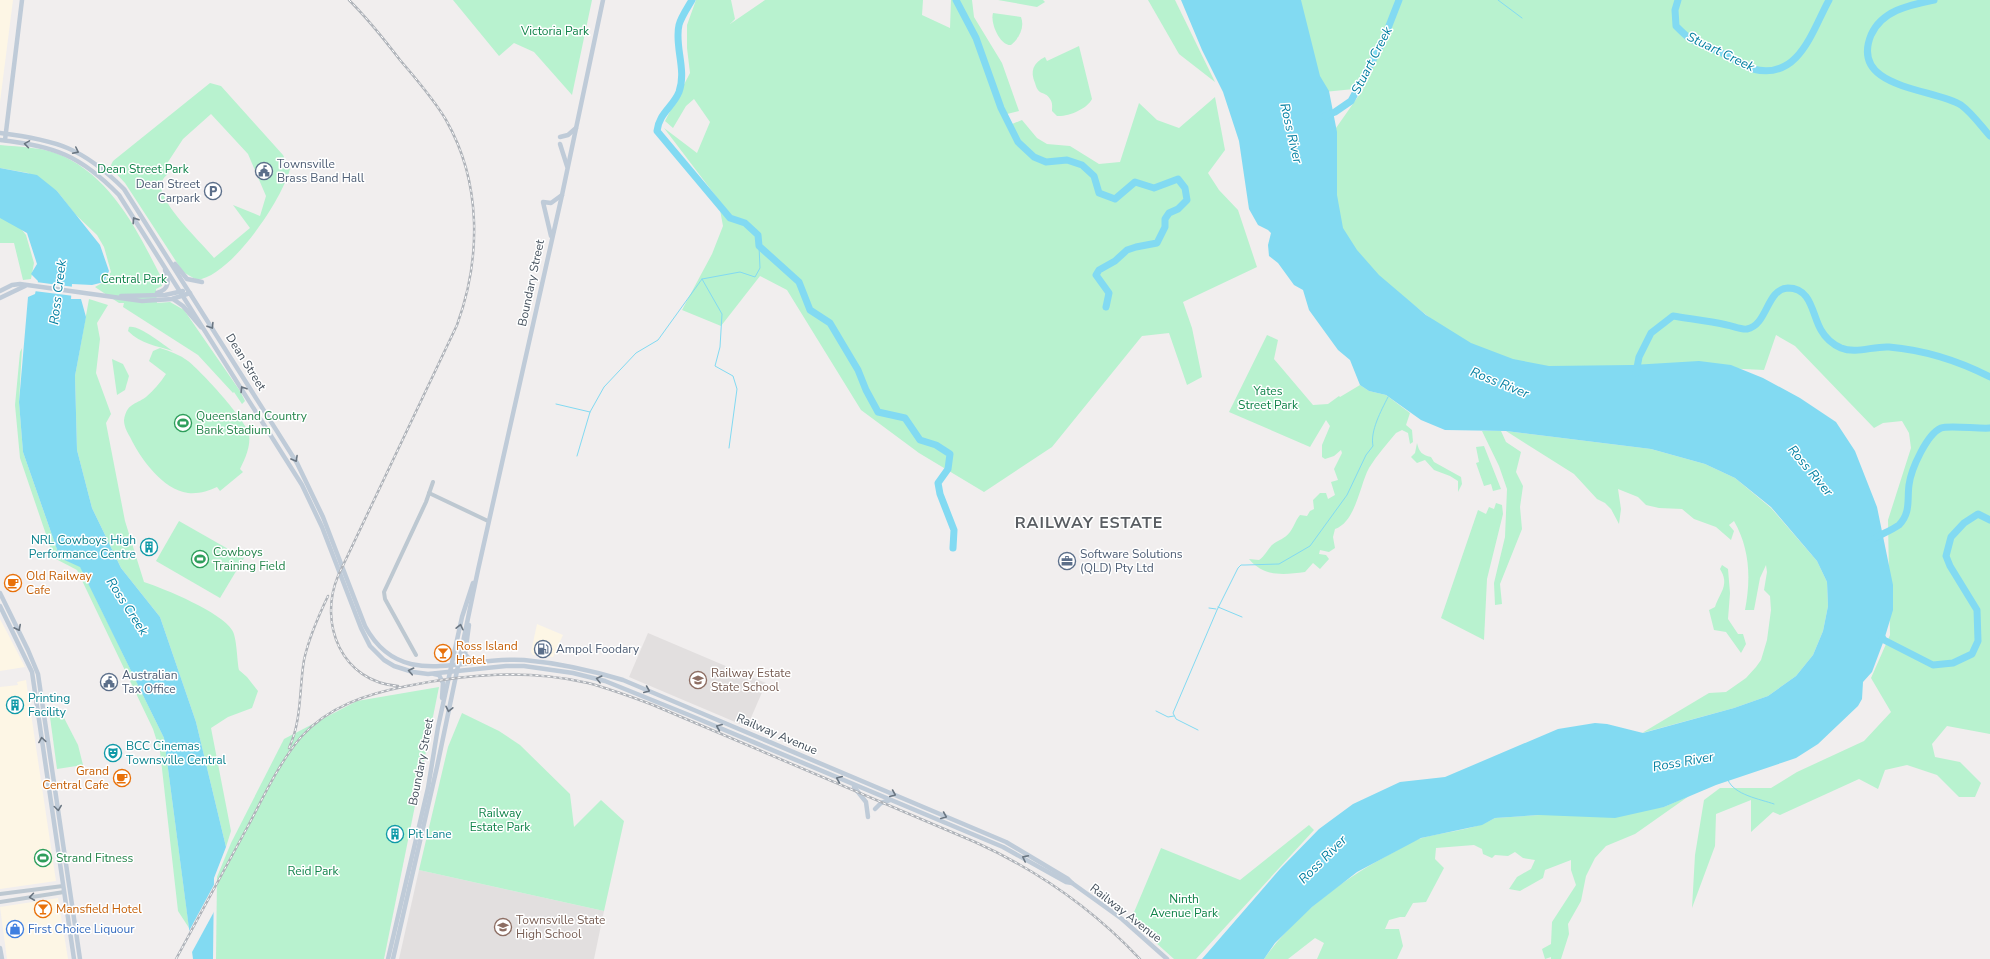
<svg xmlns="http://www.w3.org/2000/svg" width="1990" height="959" font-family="'Nunito Sans',sans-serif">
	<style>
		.commercial { fill: #fdf6e5 }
		.education { fill: #e2dfdf }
		.green { fill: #b8f2cf; fill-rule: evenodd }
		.water { fill: #82daf2 }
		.pier { fill: #f1eeee }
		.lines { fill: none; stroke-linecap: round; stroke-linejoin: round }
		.stream { stroke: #82daf2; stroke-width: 1 }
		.river { stroke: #82daf2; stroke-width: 7 }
		.tertiary { stroke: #bdc8d1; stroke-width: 4 }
		.secondary { stroke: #bfcbd8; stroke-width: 4.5 }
		.rail-casing { stroke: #afb3b9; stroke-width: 2.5 }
		.rail { stroke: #fff; stroke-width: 1; stroke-dasharray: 3; stroke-linecap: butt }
		.oneway { stroke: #6a7682 }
		.oneway2 { stroke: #697580 }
		.labels { text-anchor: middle; stroke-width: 3; stroke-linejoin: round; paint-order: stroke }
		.park-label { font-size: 12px; fill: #10834a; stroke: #fff }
		.service-label { font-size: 12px; fill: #4e5e75; stroke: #fff; text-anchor: start }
		.street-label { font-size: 12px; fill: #45515d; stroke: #fff }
		.leisure-label { font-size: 12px; fill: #27864d; stroke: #fff; text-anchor: start }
		.culture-label { font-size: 12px; fill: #0d838f; stroke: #fff; text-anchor: start }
		.food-label { font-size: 12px; fill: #c56008; stroke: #fff; text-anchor: start }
		.education-label { font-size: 12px; fill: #785e54; stroke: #fff; text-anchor: start }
		.shop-label { font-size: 12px; fill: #366cbe; stroke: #fff; text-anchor: start }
		.water-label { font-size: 13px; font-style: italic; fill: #0480a2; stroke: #fff }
		.district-label { font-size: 16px; font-weight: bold; letter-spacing: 1px; fill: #5a5e63; stroke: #fff }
	</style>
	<rect width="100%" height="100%" fill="#f1eeee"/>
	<g class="commercial">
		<polygon points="0,0 13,0 0,102"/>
		<polygon points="0,619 9,636 25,667 0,671"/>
		<polygon points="537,624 563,635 553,657 533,655 531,652"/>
		<polygon points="26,680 56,881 0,889 0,687 18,685 17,682"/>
		<polygon points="58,898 68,959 7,959 0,907"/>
	</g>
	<g class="education">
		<polygon points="648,633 766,683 747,727 629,677"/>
		<polygon points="419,870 604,911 594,959 399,959"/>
	</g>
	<g class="green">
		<polygon points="453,0 592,0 572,95 534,52 514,43 499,56"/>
		<polygon points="696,0 731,0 735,19 730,24 765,0 923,0 922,15 950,28 951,0 972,0 974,17 1002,63 1019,111 1007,114 1012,124 1022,120 1037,138 1047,144 1070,146 1099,164 1120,162 1139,103 1157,120 1179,128 1215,97 1225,150 1208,173 1219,190 1238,210 1257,267 1183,302 1192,328 1202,377 1187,385 1169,333 1142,336 1052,447 984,492 919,453 861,410 787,290 760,276 721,326 682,310 712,254 723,226 718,199 664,128 697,153 710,122 694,99 686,106 673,128 665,121 690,73 687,48 687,25"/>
		<polygon points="998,0 1043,0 1045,2 1037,7"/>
		<polygon points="1148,0 1175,0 1215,82 1179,54"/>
		<polygon points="1291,0 1990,0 1990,734 1947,726 1932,744 1935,757 1960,762 1981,783 1975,797 1959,797 1937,775 1907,765 1885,770 1878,789 1859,779 1780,815 1773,812 1751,832 1751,800 1716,814 1715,846 1692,908 1695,855 1704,800 1720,788 1771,788 1797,772 1864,741 1891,712 1871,678 1890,635 1888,520 1911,448 1909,433 1902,421 1883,423 1874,428 1795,346 1776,335 1764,370 1682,366 1560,374 1477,355 1353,257 1326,190 1329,138 1364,88 1314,93"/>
		<path d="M993 13 1021 17C1025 28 1019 38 1011 45 1000 46 990 23 993 13Z"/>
		<path d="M1079 46 1092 99C1087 109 1068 117 1057 116L1052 111C1052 107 1053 103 1050 99 1047 94 1044 94 1040 92 1037 90 1036 86 1035 83 1030 71 1033 63 1045 57L1047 61Z"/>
		<path d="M210 83 221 86 283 155 290 169C282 200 231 276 197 280L183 272 125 183 110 167 113 161ZM211 114 248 154 266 196 260 216 233 205 250 228 214 258C200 241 164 208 161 187 161 181 164 177 168 174L166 165 183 139Z"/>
		<path d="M0 145C20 147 44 147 63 156 114 180 139 234 163 281L162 286 156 289 157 303 170 302 184 310 240 391 245 401 242 404 234 392 233 393 198 355 123 307 124 303H119L95 287 104 282 111 272 104 247 97 235 75 214 57 191 28 173 0 168Z"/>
		<polygon points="0,215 18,225 26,235 34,263 31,279 23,280 14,243 0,243"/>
		<path d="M89 299 108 305 97 323 100 339 96 373 111 414 106 423 125 521 144 582C165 589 221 612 232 630 237 637 237 661 239 670L247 677 258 691 252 708 228 717 211 728 231 831 226 847 196 722 160 617 121 568 92 508 77 450 75 376Z"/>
		<path d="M129 327C140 325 163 345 173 351 157 346 141 344 128 331Z"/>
		<path d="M1267 335 1278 340 1274 359 1313 405 1328 404 1339 396 1340 397 1360 385 1369 391 1386 395 1410 413 1406 425 1412 430 1413 442 1410 444 1408 433 1402 430 1396 433C1387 444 1377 455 1369 468 1360 484 1356 522 1335 529L1333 537 1335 548 1329 552 1320 550 1319 554 1326 555 1329 559 1320 569 1313 563 1305 572C1283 575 1264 577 1249 559L1259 560C1265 556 1267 550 1272 545 1278 540 1285 539 1290 532 1294 527 1295 521 1300 515L1307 516 1310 511 1314 509 1313 500 1320 493H1326L1328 499 1335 495 1331 482 1338 480 1334 469 1342 453 1341 450 1334 456 1325 459 1322 457V445L1330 426 1326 420 1310 447 1229 412Z"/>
		<polygon points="22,348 19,402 23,452 60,558 80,566 164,738 189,928 178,911 160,751 153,729 77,570 54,558 20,458 15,405 20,352"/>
		<path d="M160 348C170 351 180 355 188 361 201 371 246 420 249 434 251 446 245 459 240 469L243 472 220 491 217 487C208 491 199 494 188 493 163 490 140 458 130 437 127 432 124 426 124 420 127 403 135 405 146 397 154 390 160 383 166 374L149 361 153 351Z"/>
		<polygon points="112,359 123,364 129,376 125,390 117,395"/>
		<polygon points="1482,431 1501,431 1506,442 1521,452 1516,472 1523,486 1520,507 1522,529 1500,584 1502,604 1495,605 1494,583 1505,537 1507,489 1499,466"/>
		<path d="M1506 431 1651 449 1705 464 1735 478 1771 508 1817 561 1827 582 1828 606 1823 631 1813 655 1796 676 1768 696 1734 708 1642 733 1709 693 1726 692 1746 678 1756 667 1761 660 1767 640 1771 610 1770 596 1764 590 1767 572 1766 565 1760 578 1754 610H1745C1751 579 1750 549 1734 521L1729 525 1734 531 1731 540 1716 527 1694 519 1682 509 1659 508 1646 505 1638 497 1618 489 1621 509 1619 524 1611 509 1605 503 1597 499 1574 474Z"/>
		<path d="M1417 443C1419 452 1422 455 1431 457L1434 462 1461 477 1462 484 1458 492V481L1450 476 1434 470 1425 460 1417 463 1411 457 1415 453Z"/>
		<polygon points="1484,446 1501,489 1493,491 1491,484 1484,486 1476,463 1479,462 1476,447"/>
		<polygon points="1496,503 1502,505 1503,514 1487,579 1484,640 1441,618 1478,510 1486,514 1489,507 1494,509"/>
		<polygon points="179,521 244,558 220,598 156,561"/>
		<path d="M1722 565 1728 569 1730 593 1728 619 1738 634H1743L1746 644 1741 653 1726 632 1714 630 1709 610 1715 607C1720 592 1730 585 1720 569Z"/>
		<polygon points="439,687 384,959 216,959 217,877 231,843 284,739 357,701"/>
		<polygon points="462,713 499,731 520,745 570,794 574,827 601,800 624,821 604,911 419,870 448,747"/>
		<polygon points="62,714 78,745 83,765 57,769 50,717"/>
		<path d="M1689 796 1635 834 1606 846 1595 858 1586 876 1581 901 1568 924 1569 934 1561 959H1551V957L1545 959 1542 949 1551 944 1552 922 1576 885 1571 870V860L1545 870 1543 878 1520 891 1509 889 1517 877 1531 869 1535 860 1523 858 1515 852 1508 856 1495 855 1492 858 1483 854 1482 849 1474 845 1436 848 1435 859 1444 868 1426 902 1413 903 1405 917H1400L1389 920 1385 929H1399L1403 946 1397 959H1317L1324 943 1315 938 1288 959H1264C1296 914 1343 879 1392 853 1402 848 1411 841 1422 838 1446 831 1472 831 1495 818L1664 807Z"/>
		<polygon points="1309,825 1314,830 1196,959 1174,959 1134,923 1132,917 1161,848 1240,880"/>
	</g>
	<g class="water">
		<polygon points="1181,0 1301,0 1320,76 1329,91 1337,132 1337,195 1343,228 1357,250 1379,275 1426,315 1471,343 1513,359 1549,366 1632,365 1699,361 1731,365 1763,378 1800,398 1836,422 1855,451 1877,507 1893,585 1893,610 1884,640 1872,672 1863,682 1862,699 1858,706 1818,744 1796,758 1716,785 1664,807 1615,818 1539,815 1495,818 1482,825 1421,838 1357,872 1312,907 1275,943 1264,959 1202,959 1280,869 1319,829 1353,804 1400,782 1445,777 1558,729 1595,723 1607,724 1643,733 1734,708 1768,696 1796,676 1813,655 1823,631 1828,606 1827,582 1817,561 1771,507 1735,478 1705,464 1651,449 1506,431 1445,430 1421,420 1386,395 1369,391 1360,385 1350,360 1338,350 1309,310 1303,290 1294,285 1278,263 1269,256 1268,245 1271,233 1268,230 1258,225 1249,209 1239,141 1223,92 1202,50"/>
		<polygon points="0,168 37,175 57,191 100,245 109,271 104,282 92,285 72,284 71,299 81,299 86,317 75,376 77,450 92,508 121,568 160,617 196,722 226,847 214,878 213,959 193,959 164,738 80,567 60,558 23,452 19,402 28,297 35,294 38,281 31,274 37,264 27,233 0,218"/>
	</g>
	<g class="pier">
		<polygon points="36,282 74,287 74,296 34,291"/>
		<polygon points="216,881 216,908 191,954 188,933"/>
	</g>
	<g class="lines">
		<g class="stream">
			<polyline points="1498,0 1522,18"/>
			<polyline points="702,279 722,314 720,347 715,366 733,376 737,389 729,448"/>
			<polyline points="556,404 590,412"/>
			<polyline points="577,456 590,412 604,387 636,353 658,340 702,279 740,272 755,277 760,268 759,246"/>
			<polyline points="1218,607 1242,617"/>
			<polyline points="1209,608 1216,609"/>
			<polyline points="1156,711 1168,717 1174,716"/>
			<path d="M1198 730 1176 719 1173 713 1217 610 1238 568 1241 565H1245L1279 564 1310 546 1347 495 1366 455 1373 446C1370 431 1381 411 1388 397"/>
			<path d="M1728 780C1734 795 1760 799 1774 804"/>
		</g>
		<g class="river">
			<path d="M692 0C688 7 681 17 679 25 674 46 687 69 679 92 673 107 659 113 657 131L730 218 745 223 758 235 759 246 799 282 810 310 830 323 858 370 866 390 878 412 905 418 920 440 936 445 950 454 948 469 938 483 940 494 954 530 953 548"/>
			<polyline points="956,0 976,38 1001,108 1018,142 1034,157 1046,162 1067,160 1082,165 1094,176 1099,193 1115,199 1135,182 1154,188 1178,179 1185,188 1187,200 1178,209 1169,213 1165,219 1165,227 1157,243 1136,247 1127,250 1115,261 1099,270 1096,275 1109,293 1106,307"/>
			<path d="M1678 0 1675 10 1676 26C1680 30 1685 35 1689 38 1701 45 1714 49 1726 55 1735 59 1744 67 1753 69 1799 81 1812 31 1829 0"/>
			<path d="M1934 0C1910 5 1882 10 1871 35 1849 89 1933 88 1961 105 1972 113 1981 126 1990 136"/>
			<polyline points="1325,116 1335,112 1351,101 1383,41 1399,0"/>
			<path d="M1636 373 1639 357 1651 333 1673 316C1691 319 1709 321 1727 325 1733 326 1742 330 1747 329 1768 325 1766 289 1788 288 1812 288 1812 315 1821 330 1826 339 1832 344 1841 348 1856 354 1873 346 1889 347 1923 350 1959 361 1990 377"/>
			<path d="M1875 538C1882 534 1892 530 1899 525 1911 513 1907 499 1909 485 1911 469 1927 434 1941 428 1949 425 1979 429 1990 428"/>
			<polyline points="1879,632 1884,640 1933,665 1953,663 1972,654 1978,641 1977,610 1950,566 1946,556 1951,537 1964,523 1978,514 1990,520"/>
		</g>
		<g class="tertiary">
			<polyline points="429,493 488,521"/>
			<polyline points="416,655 385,599 384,592 426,502 433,482"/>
			<polyline points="0,894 63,886"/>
			<polyline points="0,902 64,892"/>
		</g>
		<g class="secondary">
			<path d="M0 133C57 140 83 148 124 189L297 463 323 517 365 626C401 693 464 655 524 660 558 663 590 670 623 680L1006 842 1068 879 1072 883 1122 919 1167 959"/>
			<polyline points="560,137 568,135 576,128"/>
			<path d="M0 140C54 146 80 155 119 195L302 485 322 527 361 628 370 646 384 660 394 666 413 672 428 674 506 666H524L573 673 605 681 689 715 1003 847 1066 882 1072 883"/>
			<polyline points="5,140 22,0"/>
			<polyline points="560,144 567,166"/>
			<polyline points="551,236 543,202 551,203 562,195"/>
			<polyline points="175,264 187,279 202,282"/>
			<polyline points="0,291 12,285 20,284 142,301 172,299 190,293"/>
			<path d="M157 293C170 289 169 281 165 270"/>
			<polyline points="121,296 165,295 183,291"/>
			<polyline points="0,298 25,286"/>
			<polyline points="173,299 183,306 201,327"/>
			<polyline points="0,593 28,650 38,674 80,959"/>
			<polyline points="0,606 32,672 74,959"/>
			<polyline points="469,625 465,654 472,662"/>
			<polyline points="434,674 439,675 443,683 442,698"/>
			<polyline points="854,787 866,802 868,817"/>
			<polyline points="875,809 881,803 890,800"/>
			<polyline points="0,948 2,959"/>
			<polyline points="388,959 428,788 438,727 462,617 473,583"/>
			<polyline points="393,959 437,767 478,570 562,195 603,0"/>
		</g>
		<g class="rail-casing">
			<g id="rail">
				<path d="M349 0C368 19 384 39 400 60 416 79 433 98 446 120 482 183 481 259 457 325L338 576C318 624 342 682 398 686"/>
				<path d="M289 748C302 720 299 690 304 660 309 637 318 617 328 596"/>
				<path d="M176 959C200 915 224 870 248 826 264 796 279 763 301 737 329 706 367 694 407 686 467 674 527 669 588 683 610 689 632 697 653 705L975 842C1037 870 1093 909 1140 959"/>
			</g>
		</g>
		<use href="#rail" class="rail"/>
	</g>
	<defs><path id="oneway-chevron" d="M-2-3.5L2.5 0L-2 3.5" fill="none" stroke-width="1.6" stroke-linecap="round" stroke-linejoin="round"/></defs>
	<g class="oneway">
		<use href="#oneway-chevron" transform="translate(27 144) rotate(-171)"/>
		<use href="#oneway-chevron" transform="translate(76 151) rotate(27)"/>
		<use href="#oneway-chevron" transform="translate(135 220) rotate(-123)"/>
		<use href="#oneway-chevron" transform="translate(211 326) rotate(58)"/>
		<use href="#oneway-chevron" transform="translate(243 389) rotate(-122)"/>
		<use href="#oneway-chevron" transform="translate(295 459) rotate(61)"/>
		<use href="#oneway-chevron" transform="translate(460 627) rotate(-77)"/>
		<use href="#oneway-chevron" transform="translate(18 628) rotate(63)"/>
		<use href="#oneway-chevron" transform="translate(411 671) rotate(-168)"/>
		<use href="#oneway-chevron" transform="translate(599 679) rotate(-166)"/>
		<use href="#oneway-chevron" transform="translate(647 690) rotate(23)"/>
		<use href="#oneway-chevron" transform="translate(449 709) rotate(102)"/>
		<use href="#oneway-chevron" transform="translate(719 727) rotate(-157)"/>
		<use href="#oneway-chevron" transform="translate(42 740) rotate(-99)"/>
		<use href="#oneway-chevron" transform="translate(839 779) rotate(-157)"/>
		<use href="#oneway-chevron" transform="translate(893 794) rotate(23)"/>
		<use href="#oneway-chevron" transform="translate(58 808) rotate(82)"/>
		<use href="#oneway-chevron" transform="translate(944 816) rotate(23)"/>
		<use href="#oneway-chevron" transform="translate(1025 858) rotate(-153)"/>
	</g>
	<use class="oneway2" href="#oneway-chevron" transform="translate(32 897) rotate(172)"/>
	<defs>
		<g id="civic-ring" transform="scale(0.9)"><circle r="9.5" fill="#fff" stroke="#5c6f8a" stroke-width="1.5"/><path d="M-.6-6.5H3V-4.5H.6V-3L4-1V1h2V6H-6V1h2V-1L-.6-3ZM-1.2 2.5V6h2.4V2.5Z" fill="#5c6f8a"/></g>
		<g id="parking-ring" transform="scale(0.9)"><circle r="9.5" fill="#fff" stroke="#5c6f8a" stroke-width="1.5"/><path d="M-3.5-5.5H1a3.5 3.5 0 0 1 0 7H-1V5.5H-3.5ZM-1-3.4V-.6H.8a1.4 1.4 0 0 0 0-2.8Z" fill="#5c6f8a"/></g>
		<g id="stadium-ring" transform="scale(0.9)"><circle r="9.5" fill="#fff" stroke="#2e9e5b" stroke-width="1.5"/><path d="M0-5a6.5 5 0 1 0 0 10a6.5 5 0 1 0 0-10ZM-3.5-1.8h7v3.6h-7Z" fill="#2e9e5b"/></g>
		<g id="building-ring" transform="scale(0.9)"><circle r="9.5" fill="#fff" stroke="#0f9aa8" stroke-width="1.5"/><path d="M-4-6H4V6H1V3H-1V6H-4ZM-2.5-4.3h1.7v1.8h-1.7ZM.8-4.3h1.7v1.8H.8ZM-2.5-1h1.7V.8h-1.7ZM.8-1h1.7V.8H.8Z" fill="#0f9aa8"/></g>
		<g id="office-ring" transform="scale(0.9)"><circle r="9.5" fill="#fff" stroke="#5c6f8a" stroke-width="1.5"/><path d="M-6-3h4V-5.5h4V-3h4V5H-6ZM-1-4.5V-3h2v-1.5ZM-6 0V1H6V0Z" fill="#5c6f8a"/></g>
		<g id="cafe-ring" transform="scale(0.9)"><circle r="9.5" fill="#fff" stroke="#e8710a" stroke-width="1.5"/><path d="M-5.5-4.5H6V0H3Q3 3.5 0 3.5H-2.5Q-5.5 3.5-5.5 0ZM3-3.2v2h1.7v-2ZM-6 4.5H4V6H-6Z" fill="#e8710a"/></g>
		<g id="fuel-ring" transform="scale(0.9)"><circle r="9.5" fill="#fff" stroke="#5c6f8a" stroke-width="1.5"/><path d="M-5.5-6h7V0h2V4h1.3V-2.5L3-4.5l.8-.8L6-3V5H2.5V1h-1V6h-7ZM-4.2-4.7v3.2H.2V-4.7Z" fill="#5c6f8a"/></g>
		<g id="bar-ring" transform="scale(0.9)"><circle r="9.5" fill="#fff" stroke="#e8710a" stroke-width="1.5"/><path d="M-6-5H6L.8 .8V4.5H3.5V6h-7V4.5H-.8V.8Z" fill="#e8710a"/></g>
		<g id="school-ring" transform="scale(0.9)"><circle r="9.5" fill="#fff" stroke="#8d6e63" stroke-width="1.5"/><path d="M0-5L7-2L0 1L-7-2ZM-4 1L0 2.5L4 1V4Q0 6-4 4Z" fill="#8d6e63"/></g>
		<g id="theatre-ring" transform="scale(0.9)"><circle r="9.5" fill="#fff" stroke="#0f9aa8" stroke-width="1.5"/><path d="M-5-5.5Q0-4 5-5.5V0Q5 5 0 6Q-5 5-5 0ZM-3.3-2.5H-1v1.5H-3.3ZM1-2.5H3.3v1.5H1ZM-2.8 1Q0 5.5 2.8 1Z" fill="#0f9aa8"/></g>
		<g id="shop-ring" transform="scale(0.9)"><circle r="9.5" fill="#fff" stroke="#3f7fe0" stroke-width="1.5"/><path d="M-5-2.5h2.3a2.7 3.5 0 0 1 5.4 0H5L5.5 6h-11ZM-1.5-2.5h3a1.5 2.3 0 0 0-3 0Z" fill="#3f7fe0"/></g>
	</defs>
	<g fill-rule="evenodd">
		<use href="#civic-ring" x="264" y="171"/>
		<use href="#parking-ring" x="213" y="191"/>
		<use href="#stadium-ring" x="183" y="423"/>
		<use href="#building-ring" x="149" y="547"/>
		<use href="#stadium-ring" x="200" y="559"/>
		<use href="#office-ring" x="1067" y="561"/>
		<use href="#cafe-ring" x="13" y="583"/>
		<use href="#fuel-ring" x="543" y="649"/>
		<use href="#bar-ring" x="443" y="653"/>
		<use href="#school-ring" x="698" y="680"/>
		<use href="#civic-ring" x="109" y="682"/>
		<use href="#building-ring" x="15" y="705"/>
		<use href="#theatre-ring" x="113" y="753"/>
		<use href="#cafe-ring" x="122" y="778"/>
		<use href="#building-ring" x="395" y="834"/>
		<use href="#stadium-ring" x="43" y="858"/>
		<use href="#bar-ring" x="43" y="909"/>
		<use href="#school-ring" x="503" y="927"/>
		<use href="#shop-ring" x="15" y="929"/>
	</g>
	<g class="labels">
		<g class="park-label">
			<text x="555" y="35">Victoria Park</text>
			<text x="143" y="173">Dean Street Park</text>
			<text x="134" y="283">Central Park</text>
			<text x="1268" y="395">Yates<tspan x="1268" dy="14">Street Park</tspan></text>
			<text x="500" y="817">Railway<tspan x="500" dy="14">Estate Park</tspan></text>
			<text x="313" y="875">Reid Park</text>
			<text x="1184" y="903">Ninth<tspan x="1184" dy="14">Avenue Park</tspan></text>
		</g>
		<g class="service-label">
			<text x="277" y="168">Townsville<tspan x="277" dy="14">Brass Band Hall</tspan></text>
			<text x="200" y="188" text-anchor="end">Dean Street<tspan x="200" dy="14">Carpark</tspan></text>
			<text x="1080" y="558">Software Solutions<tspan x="1080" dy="14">(QLD) Pty Ltd</tspan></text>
			<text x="556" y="653">Ampol Foodary</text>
			<text x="122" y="679">Australian<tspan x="122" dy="14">Tax Office</tspan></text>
		</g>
		<g class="street-label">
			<text transform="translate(531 283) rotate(-78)" y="4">Boundary Street</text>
			<text transform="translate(246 362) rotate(58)" y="4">Dean Street</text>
			<text transform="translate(777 734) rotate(23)" y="4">Railway Avenue</text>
			<text transform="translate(421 762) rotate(-79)" y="4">Boundary Street</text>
			<text transform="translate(1126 913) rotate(38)" y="4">Railway Avenue</text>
		</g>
		<g class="leisure-label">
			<text x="196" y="420">Queensland Country<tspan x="196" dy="14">Bank Stadium</tspan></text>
			<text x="213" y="556">Cowboys<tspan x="213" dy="14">Training Field</tspan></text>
			<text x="56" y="862">Strand Fitness</text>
		</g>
		<g class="culture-label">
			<text x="136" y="544" text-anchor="end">NRL Cowboys High<tspan x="136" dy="14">Performance Centre</tspan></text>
			<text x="28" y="702">Printing<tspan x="28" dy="14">Facility</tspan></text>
			<text x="126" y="750">BCC Cinemas<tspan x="126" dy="14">Townsville Central</tspan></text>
			<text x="408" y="838">Pit Lane</text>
		</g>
		<g class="food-label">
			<text x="26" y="580">Old Railway<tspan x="26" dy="14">Cafe</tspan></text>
			<text x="456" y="650">Ross Island<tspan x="456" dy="14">Hotel</tspan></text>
			<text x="109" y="775" text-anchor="end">Grand<tspan x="109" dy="14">Central Cafe</tspan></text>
			<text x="56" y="913">Mansfield Hotel</text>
		</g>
		<g class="education-label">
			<text x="711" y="677">Railway Estate<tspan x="711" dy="14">State School</tspan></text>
			<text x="516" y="924">Townsville State<tspan x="516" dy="14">High School</tspan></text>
		</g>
		<g class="shop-label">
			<text x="28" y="933">First Choice Liquour</text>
		</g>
		<g class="water-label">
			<text transform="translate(1721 51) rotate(26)" y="5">Stuart Creek</text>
			<text transform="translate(1371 60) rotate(-63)" y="5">Stuart Creek</text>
			<text transform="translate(1292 133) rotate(77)" y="5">Ross River</text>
			<text transform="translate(57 292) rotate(-83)" y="5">Ross Creek</text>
			<text transform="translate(1500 382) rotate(22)" y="5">Ross River</text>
			<text transform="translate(1811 470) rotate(50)" y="5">Ross River</text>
			<text transform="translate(128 606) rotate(57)" y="5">Ross Creek</text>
			<text transform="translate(1683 761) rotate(-10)" y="5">Ross River</text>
			<text transform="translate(1322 859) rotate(-45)" y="5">Ross River</text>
		</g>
		<g class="district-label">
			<text x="1089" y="528">RAILWAY ESTATE</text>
		</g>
	</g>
</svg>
